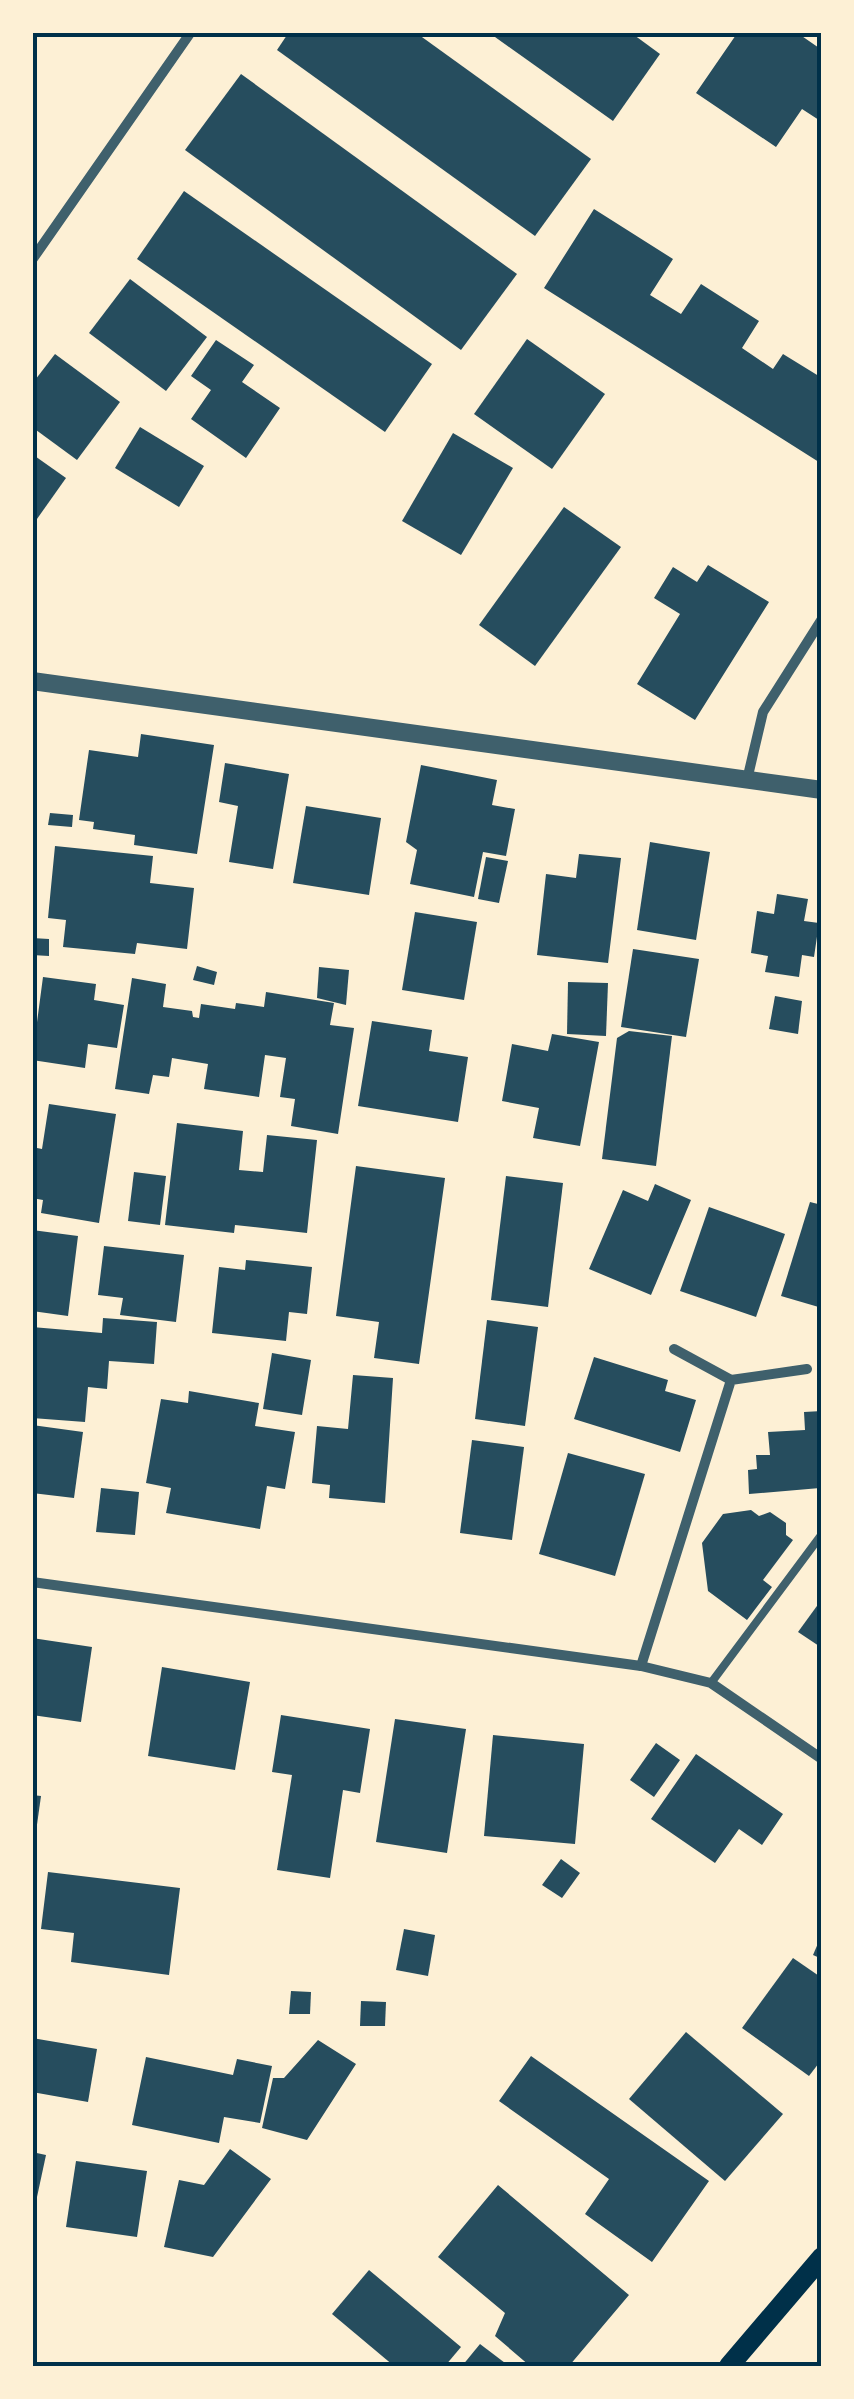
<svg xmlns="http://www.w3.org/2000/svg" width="854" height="2399" font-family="'Open Sans',sans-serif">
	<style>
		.building { fill: #264d5e }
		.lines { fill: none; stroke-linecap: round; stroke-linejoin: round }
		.service { stroke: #3f606c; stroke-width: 8 }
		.minor { stroke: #3f606c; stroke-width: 10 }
		.tertiary { stroke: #3f606c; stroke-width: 18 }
		.secondary { stroke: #003049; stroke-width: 20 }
		.neatline { fill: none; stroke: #003049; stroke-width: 4 }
	</style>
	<rect width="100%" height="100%" fill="#fdf0d5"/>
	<g class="building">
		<polygon points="289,32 415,32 591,159 535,236 277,50"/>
		<polygon points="488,32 630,32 660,54 613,121"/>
		<polygon points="738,32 796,32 822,50 822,122 802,109 776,147 696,93"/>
		<polygon points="241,74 517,274 461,350 185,150"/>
		<polygon points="184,191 432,364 385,432 137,259"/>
		<polygon points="594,209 673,259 650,295 681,314 701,284 759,321 742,348 773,369 783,354 822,378 822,464 544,288"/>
		<polygon points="130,279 207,337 166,391 89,333"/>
		<polygon points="527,339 605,394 552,469 474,414"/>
		<polygon points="216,340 254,365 242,382 280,408 246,458 191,419 211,390 191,376"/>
		<polygon points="55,354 120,402 77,460 32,427 32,384"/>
		<polygon points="140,427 204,466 179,507 115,468"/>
		<polygon points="453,433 513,468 461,555 402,521"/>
		<polygon points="32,454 66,478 32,526"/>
		<polygon points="564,507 621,547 535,666 479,625"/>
		<polygon points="708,565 769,602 695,720 637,684 680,614 654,598 673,567 697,582"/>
		<polygon points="141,734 214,745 197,854 134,845 135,835 93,829 94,822 79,820 89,750 138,757"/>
		<polygon points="225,763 289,774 273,869 229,862 238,806 219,802"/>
		<polygon points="421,765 497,780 492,805 515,809 506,856 483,852 474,897 410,884 417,850 406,842"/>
		<polygon points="306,806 381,818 369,895 293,883"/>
		<polygon points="50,813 73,815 72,827 48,825"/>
		<polygon points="650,842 710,852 696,940 637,930"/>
		<polygon points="55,846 153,856 150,883 194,888 187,949 137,943 135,954 63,947 66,920 48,918"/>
		<polygon points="579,854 621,858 608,963 537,955 546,874 576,878"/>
		<polygon points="486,857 508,861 499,903 478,899"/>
		<polygon points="777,894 808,899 804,921 819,923 814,957 802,955 799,977 765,972 768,956 751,953 757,911 774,914"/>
		<polygon points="415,912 477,922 464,1000 402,990"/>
		<polygon points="32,938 49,939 49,956 32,955"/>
		<polygon points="633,949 699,959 686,1037 621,1027"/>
		<polygon points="197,966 217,972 214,985 193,980"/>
		<polygon points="319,967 349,970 346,1005 317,998"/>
		<polygon points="43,977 96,984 94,1000 124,1005 117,1048 88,1044 85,1068 32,1060"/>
		<polygon points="132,978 166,984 163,1007 192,1011 193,1017 199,1018 201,1004 235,1009 236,1003 264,1007 266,992 334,1003 330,1025 354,1028 338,1134 291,1126 295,1099 280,1097 286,1058 265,1055 259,1097 204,1089 208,1064 172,1058 169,1077 153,1075 149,1094 115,1089"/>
		<polygon points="568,982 608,983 606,1036 567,1034"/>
		<polygon points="775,996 802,1001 798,1034 769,1029"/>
		<polygon points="372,1021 432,1030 429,1051 468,1057 458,1122 358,1106"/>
		<polygon points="629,1031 672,1036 656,1166 602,1159 617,1038"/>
		<polygon points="552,1034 599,1042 580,1146 533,1138 539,1108 502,1101 512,1044 548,1051"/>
		<polygon points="49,1104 116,1114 99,1223 41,1213 43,1200 32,1198 32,1147 42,1149"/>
		<polygon points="177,1123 243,1131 239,1170 263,1172 267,1135 317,1140 307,1233 235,1225 234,1233 165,1225"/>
		<polygon points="356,1166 445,1178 419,1364 374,1358 379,1322 336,1316"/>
		<polygon points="134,1172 166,1176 160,1225 128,1221"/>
		<polygon points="506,1176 563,1183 548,1307 491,1300"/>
		<polygon points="655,1184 691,1200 651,1295 589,1269 623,1190 648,1201"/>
		<polygon points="810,1202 822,1205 822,1308 781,1296"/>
		<polygon points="709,1207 785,1234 756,1317 680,1291"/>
		<polygon points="32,1230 78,1236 68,1316 32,1311"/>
		<polygon points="104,1246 184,1255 176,1322 120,1315 123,1298 98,1295"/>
		<polygon points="246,1260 312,1267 307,1314 289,1312 286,1341 212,1333 219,1267 245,1270"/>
		<polygon points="103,1318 157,1322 154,1364 109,1361 107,1389 88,1387 85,1422 32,1418 32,1327 102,1333"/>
		<polygon points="487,1320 538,1327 525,1426 475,1419"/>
		<polygon points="272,1353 311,1360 302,1415 263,1409"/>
		<polygon points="594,1357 668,1380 665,1391 696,1400 680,1452 574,1419"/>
		<polygon points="353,1375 393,1378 385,1503 329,1498 330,1485 312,1483 317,1426 348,1429"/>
		<polygon points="189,1391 259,1403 255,1426 295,1432 285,1489 267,1486 260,1529 166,1513 171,1488 146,1483 161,1399 188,1403"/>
		<polygon points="822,1411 820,1488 749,1494 748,1470 757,1469 756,1455 770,1455 768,1432 805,1430 804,1412"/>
		<polygon points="32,1425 83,1432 74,1498 32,1493"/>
		<polygon points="472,1440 524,1447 512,1540 460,1533"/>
		<polygon points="568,1453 645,1474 615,1576 539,1554"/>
		<polygon points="101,1488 139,1492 135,1535 96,1532"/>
		<polygon points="751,1510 759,1516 770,1512 786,1523 786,1535 793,1540 763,1580 772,1587 747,1620 708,1591 702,1543 723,1514"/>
		<polygon points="822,1599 822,1648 798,1632"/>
		<polygon points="32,1638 92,1647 81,1722 32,1715"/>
		<polygon points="162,1667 250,1682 235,1770 148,1756"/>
		<polygon points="281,1715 370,1729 360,1793 343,1790 330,1878 277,1870 292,1775 272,1772"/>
		<polygon points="395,1719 466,1729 447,1853 376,1842"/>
		<polygon points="493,1735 584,1744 575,1844 484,1836"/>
		<polygon points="656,1743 680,1760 654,1797 630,1780"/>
		<polygon points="696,1754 783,1814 762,1845 739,1829 715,1863 651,1819"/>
		<polygon points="32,1795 41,1796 35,1839 32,1838"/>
		<polygon points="561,1859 580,1873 562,1898 542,1885"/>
		<polygon points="48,1872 180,1888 169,1975 71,1962 74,1933 41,1929"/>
		<polygon points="404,1929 435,1935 428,1976 396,1970"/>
		<polygon points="822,1934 822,1959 813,1955"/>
		<polygon points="793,1958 822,1978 822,2059 809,2076 742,2028"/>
		<polygon points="291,1991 311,1992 310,2014 289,2014"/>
		<polygon points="361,2001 386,2002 385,2026 360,2026"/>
		<polygon points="686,2032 783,2114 725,2181 629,2099"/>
		<polygon points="32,2038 97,2049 88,2102 32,2092"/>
		<polygon points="318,2040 356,2064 307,2140 262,2128 273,2078 284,2078"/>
		<polygon points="531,2056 709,2181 652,2262 585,2214 609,2179 499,2101"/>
		<polygon points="146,2057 233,2075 237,2059 272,2066 260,2123 224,2117 219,2143 132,2125"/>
		<polygon points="230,2149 271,2179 213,2257 164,2247 179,2180 204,2185"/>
		<polygon points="32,2152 46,2155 34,2211 32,2211"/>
		<polygon points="76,2161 147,2171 137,2237 66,2227"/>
		<polygon points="498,2185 629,2295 569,2366 530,2366 495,2336 505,2313 438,2257"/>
		<polygon points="369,2270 461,2347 445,2366 394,2366 332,2314"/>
		<polygon points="480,2344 509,2366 462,2366"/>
	</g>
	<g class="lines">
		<polyline class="service" points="711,1683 822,1534"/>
		<g class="minor">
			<polyline points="32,260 191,32"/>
			<polyline points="747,780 763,712 822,619"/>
			<polyline points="674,1349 731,1380"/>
			<polyline points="32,1582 641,1666 711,1683 822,1759"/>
			<polyline points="641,1666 731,1380 807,1369"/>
		</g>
		<polyline class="tertiary" points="32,681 822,790"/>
		<polyline class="secondary" points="729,2366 822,2257"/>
	</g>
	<rect width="854" height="2399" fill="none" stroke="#fdf0d5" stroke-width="70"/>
	<rect x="35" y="35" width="784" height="2329" class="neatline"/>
</svg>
